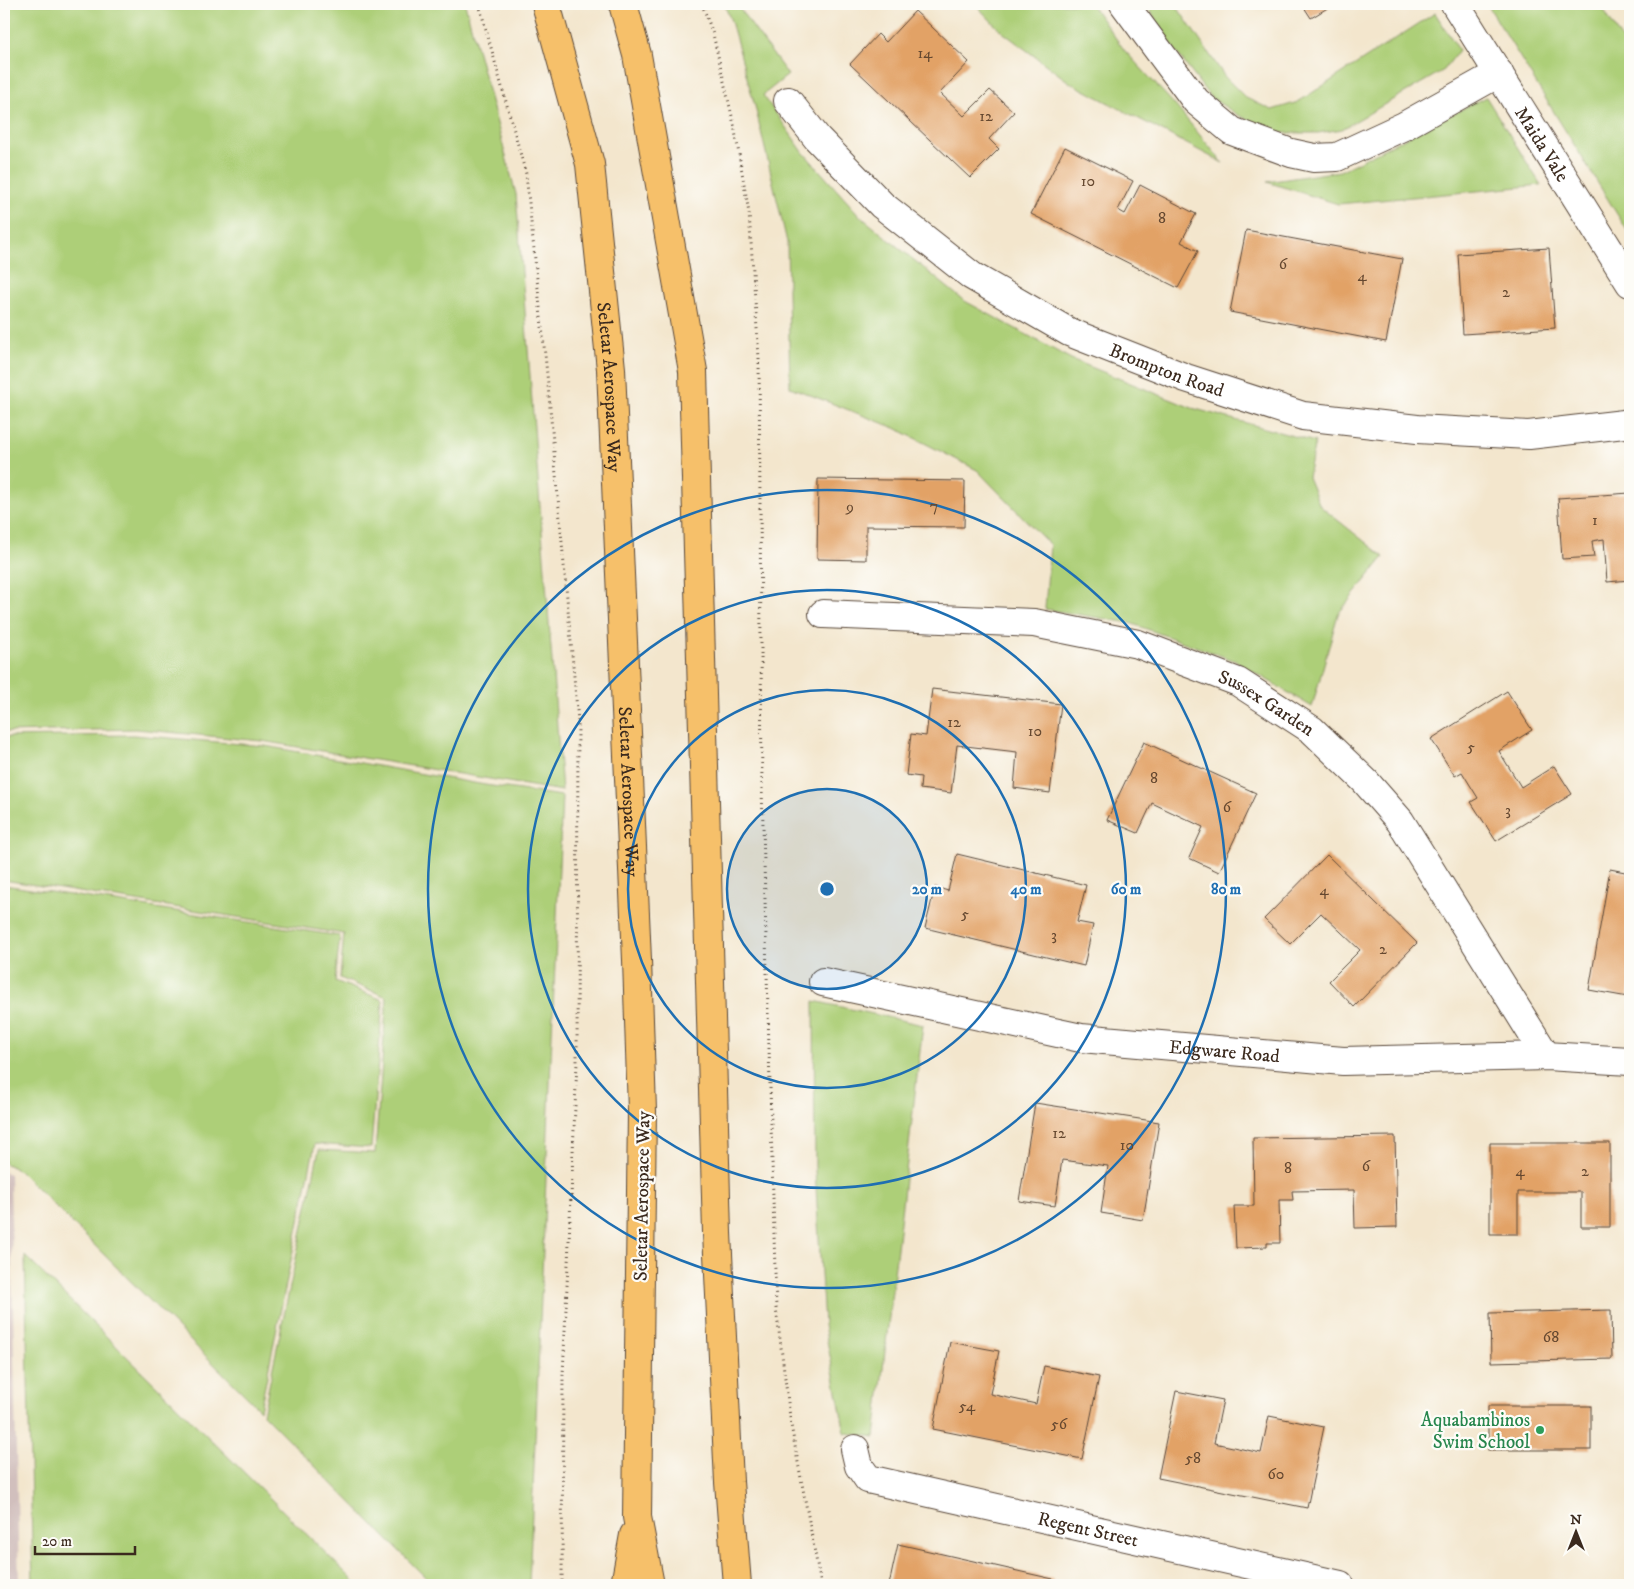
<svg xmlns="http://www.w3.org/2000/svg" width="1634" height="1589" font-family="'IM FELL DW Pica',serif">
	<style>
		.industrial { fill: #d1bfbd }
		.green { fill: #adcf78; stroke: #747c4b }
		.building { fill: #e2a266 }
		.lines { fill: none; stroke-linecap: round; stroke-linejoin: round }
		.minor-casing { stroke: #574638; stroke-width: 30 }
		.major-casing { stroke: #574638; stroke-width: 30 }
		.path { stroke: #574638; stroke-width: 3; stroke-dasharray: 1 4; stroke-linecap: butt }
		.minor { stroke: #fff; stroke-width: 28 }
		.major { stroke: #f6c06b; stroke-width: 28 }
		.ring { fill: none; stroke: #1f6fb2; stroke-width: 2.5 }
		.leisure-dot { fill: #2e9e5b; stroke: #fdfcf7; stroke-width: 2 }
		.labels { text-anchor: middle; stroke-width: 4.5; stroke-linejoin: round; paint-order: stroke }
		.number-label { font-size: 16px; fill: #654830 }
		.street-label { font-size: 19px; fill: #3b2a1e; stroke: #fdfcf7 }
		.leisure-label { font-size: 19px; fill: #27864d; stroke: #fdfcf7; text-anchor: end }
		.centre { fill: #1f6fb2; stroke: #fdfcf7; stroke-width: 2.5 }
		.ring-label { font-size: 15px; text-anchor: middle; font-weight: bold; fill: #1f6fb2; stroke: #fdfcf7; stroke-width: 4.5; stroke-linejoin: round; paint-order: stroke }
	</style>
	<rect width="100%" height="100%" fill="#fdfcf7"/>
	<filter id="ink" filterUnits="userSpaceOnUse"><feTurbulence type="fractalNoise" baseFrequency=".02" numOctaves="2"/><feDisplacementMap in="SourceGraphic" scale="10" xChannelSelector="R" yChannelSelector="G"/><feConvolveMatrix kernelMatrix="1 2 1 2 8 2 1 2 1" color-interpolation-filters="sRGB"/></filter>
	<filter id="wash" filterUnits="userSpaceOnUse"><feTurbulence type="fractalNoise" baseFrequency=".0096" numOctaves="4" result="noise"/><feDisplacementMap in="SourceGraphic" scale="20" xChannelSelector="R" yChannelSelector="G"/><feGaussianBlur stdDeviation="1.12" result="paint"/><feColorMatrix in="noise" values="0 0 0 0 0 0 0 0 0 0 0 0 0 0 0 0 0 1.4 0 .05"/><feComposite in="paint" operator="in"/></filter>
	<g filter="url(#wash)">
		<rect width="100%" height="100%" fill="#f3e6cd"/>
		<polygon class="industrial" points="4,1172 10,1174 19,1585 4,1585"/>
		<g class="green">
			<polygon points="4,4 465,4 516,194 562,791 262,741 136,729 4,732"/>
			<polygon points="724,4 736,4 788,75 763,95 803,152 860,216 963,300 1071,359 1192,408 1315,442 1308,477 1320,506 1384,557 1338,614 1312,707 1236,661 1130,623 1045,609 1050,545 977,470 895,428 790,387 787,242 755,106 731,21"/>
			<polygon points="975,4 1091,4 1125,51 1174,104 1223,163 1069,82 1001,31"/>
			<polygon points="1146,4 1175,4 1225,77 1246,98 1272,110 1298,102 1435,13 1459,50 1444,70 1342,129 1318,133 1277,133 1238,115 1210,97 1177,53"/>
			<polygon points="1487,4 1600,4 1630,53 1630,235"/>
			<polygon points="1486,97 1541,185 1338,204 1267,182 1340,171"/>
			<polygon points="133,735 265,746 485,785 562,796 529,1585 433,1585 263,1414 319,1150 375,1153 387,997 340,978 344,934 4,880 4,737"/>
			<polygon points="4,885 340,936 335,981 383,1000 371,1148 315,1144 260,1410 20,1171 4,1163"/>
			<polygon points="814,1001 923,1025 875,1437 845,1433 824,1325 815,1170"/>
			<polygon points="25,1256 358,1585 33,1585"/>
		</g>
		<g id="blocks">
			<g class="building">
				<polygon points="1302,4 1334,4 1311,18"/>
				<polygon points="915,11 969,62 940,93 964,116 990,90 1014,112 989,139 999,149 970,178 850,64 878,34 886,42"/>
				<polygon points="1065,147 1133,181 1118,210 1125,214 1140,185 1196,214 1181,242 1198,251 1178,288 1031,214"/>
				<polygon points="1246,230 1402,259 1386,342 1230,312"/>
				<polygon points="1549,248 1555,328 1463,334 1458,254"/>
				<polygon points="818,479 965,481 964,527 866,526 866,560 817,559"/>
				<polygon points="1630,493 1630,580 1607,582 1604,539 1592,541 1594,557 1562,559 1558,498"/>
				<polygon points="932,689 1061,704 1050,793 1014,788 1017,752 957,745 951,793 920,789 921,777 906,775 911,734 926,736"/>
				<polygon points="1507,691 1532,730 1499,751 1521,787 1554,766 1572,794 1496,841 1471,802 1478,798 1462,772 1455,776 1431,739"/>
				<polygon points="1144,742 1256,793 1219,872 1189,858 1203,827 1152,803 1138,833 1107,820"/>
				<polygon points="957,854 1086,885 1077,922 1093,925 1084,966 925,928 935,887 948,891"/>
				<polygon points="1327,855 1417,943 1354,1007 1329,981 1360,950 1321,913 1290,944 1264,919"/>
				<polygon points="1610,869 1630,873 1630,984 1628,997 1589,990"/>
				<polygon points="1035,1103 1159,1122 1143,1220 1101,1213 1108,1166 1062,1160 1055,1206 1019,1201"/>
				<polygon points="1395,1136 1397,1227 1355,1228 1354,1190 1292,1191 1293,1200 1279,1200 1280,1243 1267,1243 1267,1247 1236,1248 1234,1206 1254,1206 1253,1138"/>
				<polygon points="1490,1143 1610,1143 1610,1227 1581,1227 1581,1192 1518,1192 1518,1234 1490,1234"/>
				<polygon points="1611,1310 1612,1359 1491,1362 1490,1313"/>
				<polygon points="950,1342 999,1351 990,1394 1036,1404 1044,1366 1099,1377 1082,1459 933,1429"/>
				<polygon points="1176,1391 1223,1400 1214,1443 1261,1453 1269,1416 1324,1427 1307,1508 1158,1478"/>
				<rect x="1488" y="1406" width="103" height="44"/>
				<polygon points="898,1544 1053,1579 1052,1585 889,1585"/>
			</g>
		</g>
	</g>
	<g filter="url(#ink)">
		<use href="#blocks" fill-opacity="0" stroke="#574638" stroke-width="1"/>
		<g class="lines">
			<g class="minor-casing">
				<g id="minor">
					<polyline points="1124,4 1196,101 1232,131 1291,153 1314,158 1337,157 1404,126 1499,73"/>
					<path id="s1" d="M1455 4 1630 283"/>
					<path id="s2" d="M788 101 817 138 882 205 972 276 1069 332 1186 378 1303 416 1417 429 1529 435 1624 424 1630 422"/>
					<path id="s3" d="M823 614 1034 623 1138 644 1238 682 1312 730 1365 781 1400 821 1546 1056"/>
					<path id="s4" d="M823 982 1081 1038 1343 1061 1546 1056 1630 1061"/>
					<path id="s5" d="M855 1449 859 1466 868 1479 1340 1585"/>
				</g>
			</g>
			<g class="major-casing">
				<g id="major">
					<path id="s6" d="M546 4 590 164 611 369 637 960 642 1111 637 1517 650 1585"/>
					<polyline points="623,4 637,55 693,371 717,1233 729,1482 737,1585"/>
					<polyline points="625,1585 634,1535"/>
				</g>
			</g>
			<g class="path">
				<polyline points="479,4 526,174 547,374 578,721 577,1063 563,1375 562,1585"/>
				<polyline points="702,4 713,34 734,125 749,213 759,358 762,788 776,1308 791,1425 821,1585"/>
			</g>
			<use href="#minor" class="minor"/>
			<use href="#major" class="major"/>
		</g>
	</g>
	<circle cx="827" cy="889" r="100" fill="#1f6fb2" fill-opacity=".12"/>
	<g class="ring">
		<circle cx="827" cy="889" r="100"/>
		<circle cx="827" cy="889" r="199"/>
		<circle cx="827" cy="889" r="299"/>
		<circle cx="827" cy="889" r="399"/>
	</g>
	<circle class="leisure-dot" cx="1540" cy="1430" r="5"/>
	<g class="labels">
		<g class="number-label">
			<text x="925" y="58">14</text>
			<text x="986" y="121">12</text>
			<text x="1088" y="186">10</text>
			<text x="1162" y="223">8</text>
			<text x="1283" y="269">6</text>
			<text x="1362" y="281">4</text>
			<text x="1506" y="297">2</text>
			<text x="934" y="511">7</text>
			<text x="850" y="512">9</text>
			<text x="1595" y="525">1</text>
			<text x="954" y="727">12</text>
			<text x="1035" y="736">10</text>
			<text x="1471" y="752">5</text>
			<text x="1154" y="783">8</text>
			<text x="1227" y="812">6</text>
			<text x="1508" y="815">3</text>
			<text x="1324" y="895">4</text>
			<text x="965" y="919">5</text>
			<text x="1054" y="940">3</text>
			<text x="1383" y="954">2</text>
			<text x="1059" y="1138">12</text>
			<text x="1127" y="1150">10</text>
			<text x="1366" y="1171">6</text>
			<text x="1288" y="1173">8</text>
			<text x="1520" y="1176">4</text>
			<text x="1585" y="1176">2</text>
			<text x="1551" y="1342">68</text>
			<text x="967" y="1411">54</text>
			<text x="1059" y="1429">56</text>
			<text x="1193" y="1463">58</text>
			<text x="1276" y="1479">60</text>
		</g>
		<g class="street-label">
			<text dy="7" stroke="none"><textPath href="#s1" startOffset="165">Maida Vale</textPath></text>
			<text dy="7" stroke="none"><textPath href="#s2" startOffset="472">Brompton Road</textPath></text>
			<text dy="7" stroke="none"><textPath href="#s6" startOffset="390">Seletar Aerospace Way</textPath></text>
			<text dy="7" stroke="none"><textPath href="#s3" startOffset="459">Sussex Garden</textPath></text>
			<text dy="7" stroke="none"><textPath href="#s6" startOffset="795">Seletar Aerospace Way</textPath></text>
			<text dy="7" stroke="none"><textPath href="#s4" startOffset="408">Edgware Road</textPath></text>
			<text transform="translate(641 1196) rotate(-89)" y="7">Seletar Aerospace Way</text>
			<text dy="7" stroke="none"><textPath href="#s5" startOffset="259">Regent Street</textPath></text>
		</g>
		<g class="leisure-label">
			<text x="1530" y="1426">Aquabambinos<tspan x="1530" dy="22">Swim School</tspan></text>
		</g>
	</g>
	<circle cx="827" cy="889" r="8" class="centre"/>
	<g class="ring-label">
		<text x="927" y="894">20 m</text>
		<text x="1026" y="894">40 m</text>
		<text x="1126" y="894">60 m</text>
		<text x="1226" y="894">80 m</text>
	</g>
	<rect width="1634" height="1589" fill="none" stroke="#fdfcf7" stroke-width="20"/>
	<g transform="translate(1576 1532)" stroke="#fdfcf7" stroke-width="4" paint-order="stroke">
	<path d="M0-4L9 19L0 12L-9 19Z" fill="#3b2a1e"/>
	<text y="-8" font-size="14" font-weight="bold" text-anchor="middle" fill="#3b2a1e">N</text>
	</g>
	<path d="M35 1546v8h100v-8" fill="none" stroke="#3b2a1e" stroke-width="2.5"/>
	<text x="42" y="1546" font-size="15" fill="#3b2a1e" stroke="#fdfcf7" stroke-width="4" paint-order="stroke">20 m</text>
</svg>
